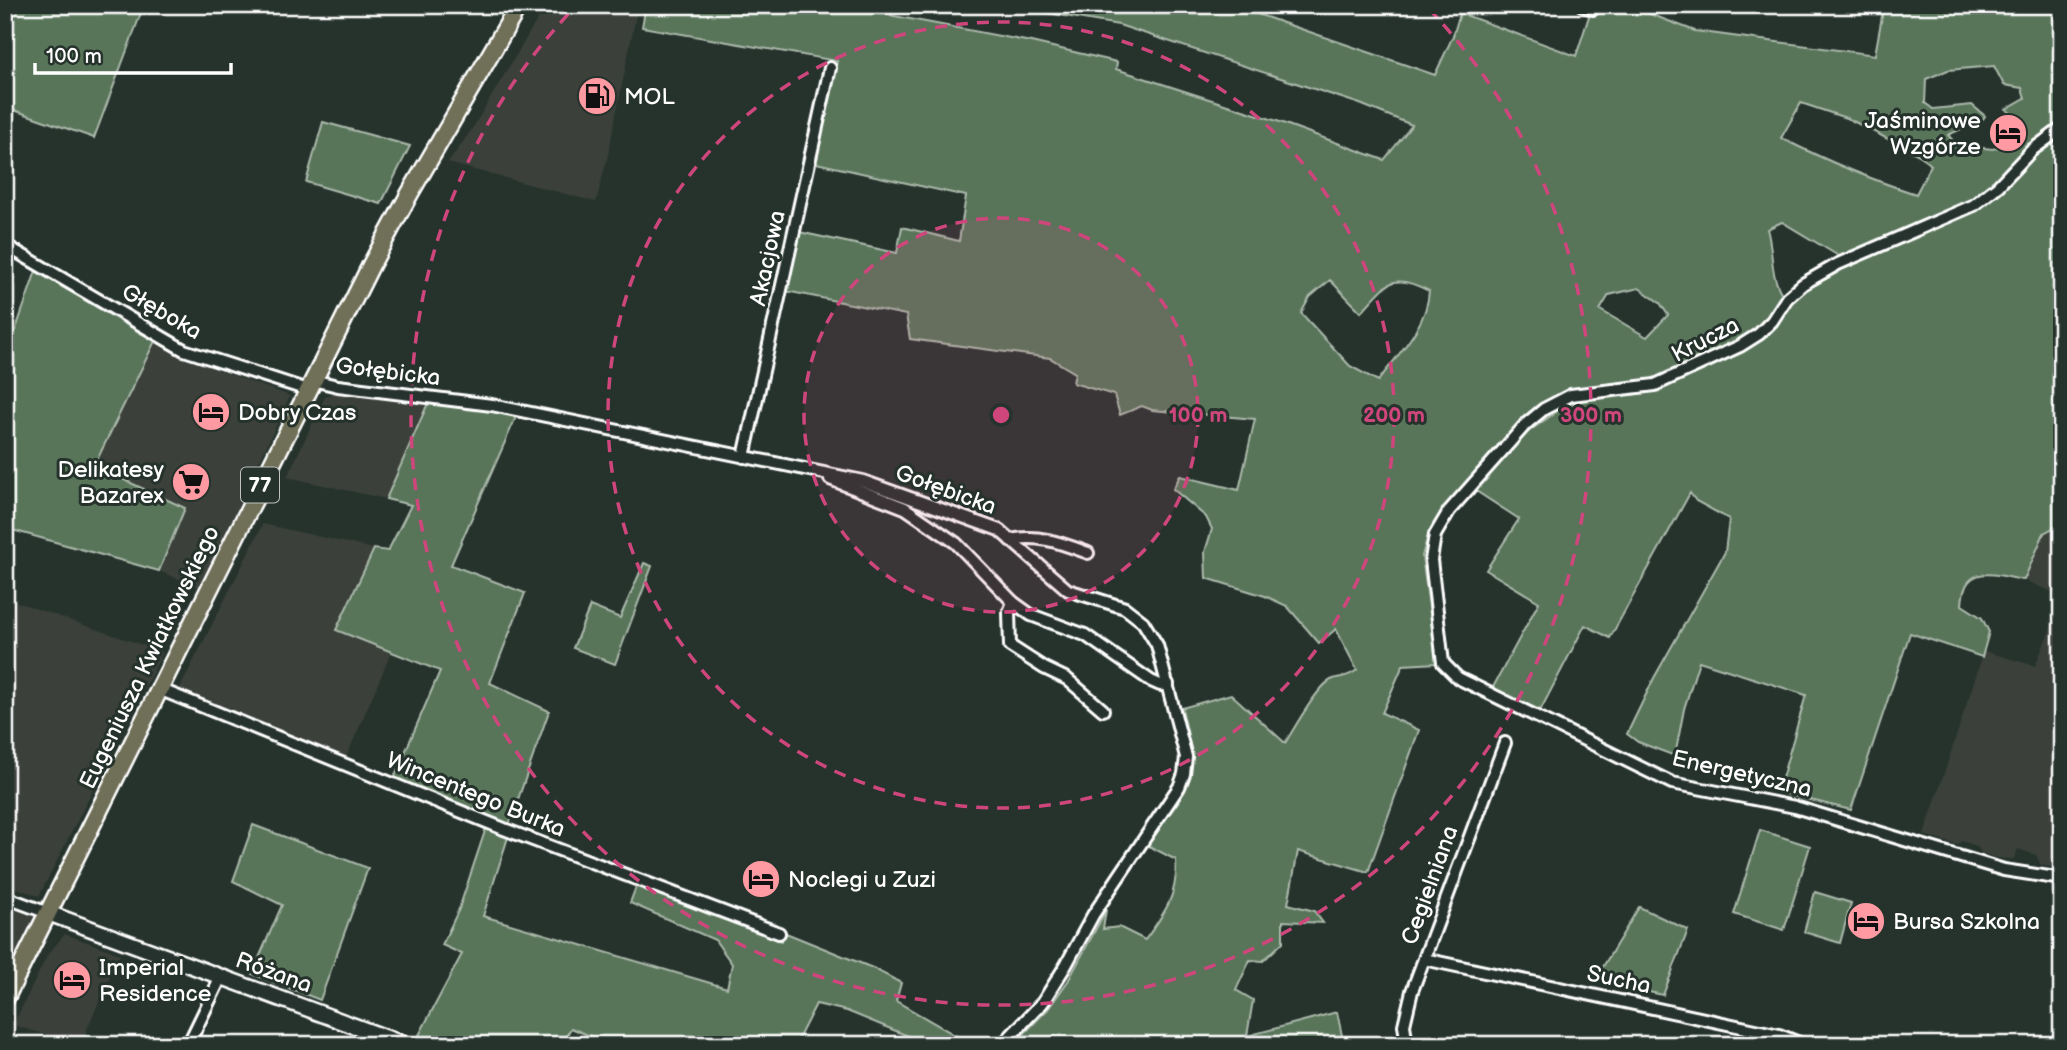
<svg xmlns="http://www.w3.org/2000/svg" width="2067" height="1050" font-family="'Balsamiq Sans',sans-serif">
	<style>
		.built { fill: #3b403a }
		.green { fill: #59745a; stroke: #acbaac; stroke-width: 2; fill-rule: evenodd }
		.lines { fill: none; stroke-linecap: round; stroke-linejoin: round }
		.street-casing { stroke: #fff; stroke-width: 16 }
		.secondary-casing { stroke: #fff; stroke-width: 19 }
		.primary-casing { stroke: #fff; stroke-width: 21 }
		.street { stroke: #26332d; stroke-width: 10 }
		.secondary { stroke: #26332d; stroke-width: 14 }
		.primary { stroke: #706f59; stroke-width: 16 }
		.ring { fill: none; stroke: #ce467c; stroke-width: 3.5; stroke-dasharray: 12 9 }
		.labels { text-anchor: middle; stroke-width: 6; stroke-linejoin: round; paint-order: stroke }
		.shield { fill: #26332d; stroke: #bec2c0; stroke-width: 2 }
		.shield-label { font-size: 21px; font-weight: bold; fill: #fff }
		.poi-label { font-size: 23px; fill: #fff; stroke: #26332d; text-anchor: start }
		.street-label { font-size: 23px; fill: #fff; stroke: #26332d }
		.centre { fill: #ce467c; stroke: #26332d; stroke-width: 3.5 }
		.ring-label { font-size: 21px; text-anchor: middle; font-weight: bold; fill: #ce467c; stroke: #26332d; stroke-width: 6; stroke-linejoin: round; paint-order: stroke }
	</style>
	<rect width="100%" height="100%" fill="#26332d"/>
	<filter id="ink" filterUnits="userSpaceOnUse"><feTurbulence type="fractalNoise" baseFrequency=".0143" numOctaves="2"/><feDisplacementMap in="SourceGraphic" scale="14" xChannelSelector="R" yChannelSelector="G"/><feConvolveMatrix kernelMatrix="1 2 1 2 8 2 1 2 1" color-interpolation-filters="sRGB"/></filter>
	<g filter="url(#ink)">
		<g class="built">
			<polygon points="546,5 638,5 608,155 596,202 448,163 472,129"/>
			<polygon points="155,341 185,358 290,396 200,588 159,571 185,508 94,466"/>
			<polygon points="334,392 428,403 386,499 287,477 325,397"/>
			<polygon points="2062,523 2062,596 2024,580 2044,533"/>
			<polygon points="263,524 374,549 336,629 391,653 345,760 178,692"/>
			<polygon points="5,598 163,652 39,896 5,884"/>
			<polygon points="2062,601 2062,868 2045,866 2040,864 2036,855 2018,849 2014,859 1997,858 1981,853 1977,846 1968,843 1961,841 1957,845 1924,835 1984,651 2035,666"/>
			<polygon points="5,906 35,917 5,975"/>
			<polygon points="65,934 120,954 80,1045 13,1025 48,954"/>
		</g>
		<g class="green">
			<polygon points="8,5 144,5 94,138 5,107 5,14"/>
			<path d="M646 5H808L840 10 847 7 1031 42 1117 62 1116 69 1277 121 1384 160 1412 125 1360 104 1119 25 999 5H1231L1435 75 1453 36 1460 13 1576 56 1590 13 1570 5H1626L1695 31 1875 55 1884 5H2062V123L2024 151 1998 180 1960 208 1842 258 1782 222 1767 229C1774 252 1769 277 1784 297L1769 320 1756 333 1657 381 1575 388 1551 398 1511 432 1477 475 1447 505 1433 524 1427 539 1422 556 1437 663 1403 665 1382 713 1419 730 1368 872 1298 851 1288 904 1314 911 1323 923 1283 921V942L1263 961 1250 960 1236 990 1253 1000 1247 1036 1337 1012 1344 1045H1013L1048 1009 1068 981 1106 910 1103 929 1119 927 1145 940C1165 913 1178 895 1176 860L1145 844C1158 827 1184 800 1189 780 1196 757 1186 730 1182 708L1231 694 1285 743C1294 729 1317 687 1331 680 1341 675 1346 679 1357 670L1336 629 1319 643 1287 606 1265 596 1206 578 1205 552 1212 529 1206 517 1173 489 1180 476 1239 490 1255 419 1152 410 1142 406 1120 415 1114 395 1073 383 1075 373 1050 358 910 339 906 315 786 291 799 232 897 253 902 227 959 241 966 196 816 163 837 61 642 27ZM1994 66 2004 85 2022 88 2025 98 2006 109 2016 118 2027 136 1993 149 1957 145 1948 135 1983 119 1985 116 1972 105 1933 109 1925 103 1926 79 1948 70ZM1801 103 1849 119 1921 156 1931 165 1916 194C1869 179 1825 160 1781 138ZM1330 280 1361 312C1388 284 1390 271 1429 291 1427 326 1399 353 1378 381L1350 366 1301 313 1310 297ZM1639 288 1660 303 1668 315 1647 337 1600 310 1609 295Z"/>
			<polygon points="323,122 410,146 381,204 306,182"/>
			<path d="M2062 133V523L2044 533 2024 580C1994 575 1964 562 1962 605L1982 618 1989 632 1982 657 1910 633 1851 810 1778 792 1806 695 1699 661 1684 709 1675 756 1638 742 1627 734 1654 678 1725 552 1729 519 1696 501 1690 493 1610 638 1585 625 1539 713 1492 689 1539 602 1486 570 1519 519 1476 491 1517 440 1563 407 1589 398 1636 394 1661 388 1726 358 1814 280 1970 212 2028 158Z"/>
			<polygon points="36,271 155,341 94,466 185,508 159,571 5,528 5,345 10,346"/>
			<polygon points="428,403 487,410 516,417 451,565 525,593 490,683 549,711 509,825 394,778 440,671 336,630 374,549 388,551 411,505 386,499"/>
			<polygon points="644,563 652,566 615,664 573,648 590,606 620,618"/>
			<polygon points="253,825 368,868 320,1000 252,974 282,905 233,881"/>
			<polygon points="487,825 509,834 483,916 727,988 732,964 715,940 630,903 637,884 781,941 786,933 875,969 901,983 896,1001 972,1045 930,1045 847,1011 816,1004 795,1045 612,1045 571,1028 561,1045 439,1045 418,1037 462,954 442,945 459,909"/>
			<polygon points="1760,830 1810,846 1784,930 1734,914"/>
			<polygon points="1815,892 1851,903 1840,943 1804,932"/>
			<polygon points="1639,907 1688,930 1663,995 1595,980"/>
		</g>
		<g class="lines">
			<g class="street-casing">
				<g id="street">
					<polyline points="1582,5 1593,9"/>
					<polyline points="2062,128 2032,150 1998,186 1974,205 1838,264 1803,284 1787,298 1772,321 1759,334 1740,346 1655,385 1571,395 1544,409 1526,424 1449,511 1435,535 1431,560 1443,663 1458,678 1672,783 1795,807 2004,870 2062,879"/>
					<polyline points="5,245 184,350 308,390"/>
					<polyline points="312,380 338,386 492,405 863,481 999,530 1068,590 1125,608 1143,622 1157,645 1186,757 1184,774 1179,787 1093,915 1066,965 1043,1002 1002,1045"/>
					<polyline points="744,457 830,68"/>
					<polyline points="830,479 905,508 956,543 1013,602 1031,615 1085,635 1151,681 1160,685 1168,684"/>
					<path d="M1010 540C1039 534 1061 543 1088 553"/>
					<polyline points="1013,602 1009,612 1010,646 1044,668 1067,679 1103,710"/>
					<polyline points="159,689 504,829 779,933"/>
					<polyline points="5,897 48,913"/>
					<polyline points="1424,959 1779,1035 1804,1045"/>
					<polyline points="188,1045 221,977"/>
					<polyline points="1407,1045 1404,1025 1412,991 1505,743"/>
				</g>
			</g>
			<g class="secondary-casing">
				<polyline id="secondary" points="48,913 406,1045"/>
			</g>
			<g class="primary-casing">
				<polyline id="primary" points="5,999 371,265 410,193 519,5"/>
			</g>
			<use href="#street" class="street"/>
			<use href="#secondary" class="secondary"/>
			<use href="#primary" class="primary"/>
		</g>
	</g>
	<circle cx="1001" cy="415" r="197" fill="#ce467c" fill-opacity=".12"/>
	<g class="ring">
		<circle cx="1001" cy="415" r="197"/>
		<circle cx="1001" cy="415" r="393"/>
		<path d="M1429 9A590 590 0 1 1 573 9"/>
	</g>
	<defs>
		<g id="fuel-disc" transform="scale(2.0125)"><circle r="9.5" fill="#ff9aa2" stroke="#26332d"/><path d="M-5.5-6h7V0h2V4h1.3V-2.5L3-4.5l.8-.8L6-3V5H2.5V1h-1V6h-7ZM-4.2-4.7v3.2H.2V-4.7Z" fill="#111"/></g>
		<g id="hotel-disc" transform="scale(2.0125)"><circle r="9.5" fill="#ff9aa2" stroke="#26332d"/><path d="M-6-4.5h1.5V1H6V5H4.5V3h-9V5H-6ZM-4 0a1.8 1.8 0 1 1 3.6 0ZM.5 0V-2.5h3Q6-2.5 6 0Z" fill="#111"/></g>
		<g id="supermarket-disc" transform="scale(2.0125)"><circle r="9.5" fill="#ff9aa2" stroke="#26332d"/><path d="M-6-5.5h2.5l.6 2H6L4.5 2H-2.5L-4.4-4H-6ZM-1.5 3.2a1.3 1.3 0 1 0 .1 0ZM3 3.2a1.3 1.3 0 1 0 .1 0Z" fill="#111"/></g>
	</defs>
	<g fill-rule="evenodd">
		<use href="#fuel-disc" x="597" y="96"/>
		<use href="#hotel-disc" x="2008" y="133"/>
		<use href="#hotel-disc" x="211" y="412"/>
		<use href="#supermarket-disc" x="191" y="482"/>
		<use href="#hotel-disc" x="761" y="879"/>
		<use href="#hotel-disc" x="1866" y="921"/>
		<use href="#hotel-disc" x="72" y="980"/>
	</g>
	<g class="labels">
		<rect class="shield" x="241" y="467.5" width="38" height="35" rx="5"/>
		<g class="shield-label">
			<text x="260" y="492">77</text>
		</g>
		<g class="poi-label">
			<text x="624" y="104">MOL</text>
			<text x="1981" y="128" text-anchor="end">Jaśminowe<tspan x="1981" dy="26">Wzgórze</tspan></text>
			<text x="238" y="420">Dobry Czas</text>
			<text x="164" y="477" text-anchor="end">Delikatesy<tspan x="164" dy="26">Bazarex</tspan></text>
			<text x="788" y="887">Noclegi u Zuzi</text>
			<text x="1893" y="929">Bursa Szkolna</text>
			<text x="99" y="975">Imperial<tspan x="99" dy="26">Residence</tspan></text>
		</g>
		<g class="street-label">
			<text transform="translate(767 258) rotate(-78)" y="8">Akacjowa</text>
			<text transform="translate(162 311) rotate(30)" y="8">Głęboka</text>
			<text transform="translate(1705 339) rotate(-27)" y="8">Krucza</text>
			<text transform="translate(388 371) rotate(7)" y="8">Gołębicka</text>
			<text transform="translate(946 489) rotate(20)" y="8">Gołębicka</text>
			<text transform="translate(149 657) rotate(-64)" y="8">Eugeniusza Kwiatkowskiego</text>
			<text transform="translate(1742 773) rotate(13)" y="8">Energetyczna</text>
			<text transform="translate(476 794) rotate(22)" y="8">Wincentego Burka</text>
			<text transform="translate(1429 885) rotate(-70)" y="8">Cegielniana</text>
			<text transform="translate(274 972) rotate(20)" y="8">Różana</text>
			<text transform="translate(1619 979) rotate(12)" y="8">Sucha</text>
		</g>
	</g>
	<circle cx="1001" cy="415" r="10" class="centre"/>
	<g class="ring-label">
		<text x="1198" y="422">100 m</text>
		<text x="1394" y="422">200 m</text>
		<text x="1591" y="422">300 m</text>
	</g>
	<rect width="2067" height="1050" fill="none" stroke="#26332d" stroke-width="28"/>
	<rect x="14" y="14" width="2039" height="1022" fill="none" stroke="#fff" stroke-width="2.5" filter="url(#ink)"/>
	<path d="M35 63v10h196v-10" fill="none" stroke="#ffffff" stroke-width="3.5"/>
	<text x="46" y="63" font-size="21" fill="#ffffff" stroke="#26332d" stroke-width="5" paint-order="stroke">100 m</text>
</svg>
